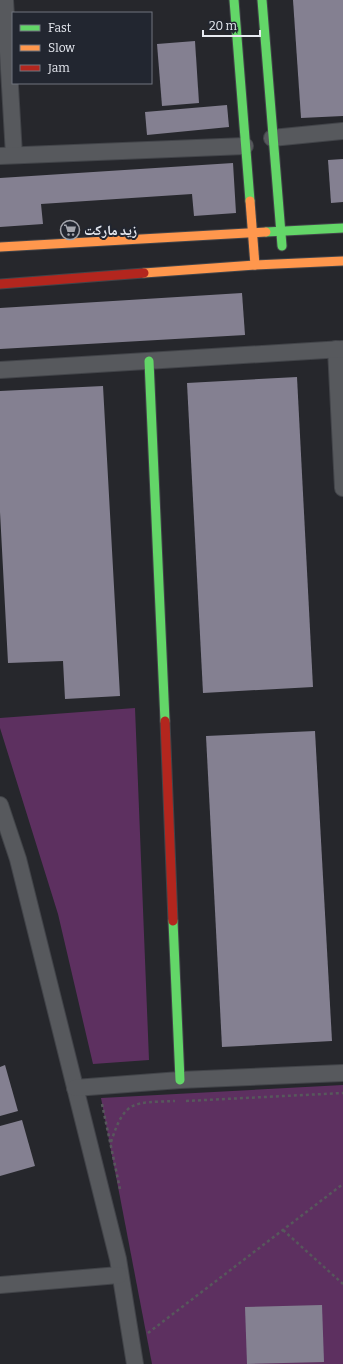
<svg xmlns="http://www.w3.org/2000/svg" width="343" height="1364" font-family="Bitter,'Noto Naskh Arabic',serif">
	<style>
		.green { fill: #5d3060 }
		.building { fill: #848091 }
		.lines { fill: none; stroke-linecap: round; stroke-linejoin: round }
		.street-casing { stroke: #424449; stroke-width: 18 }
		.fast-casing { stroke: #424449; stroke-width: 11 }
		.slow-casing { stroke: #424449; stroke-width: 11 }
		.jam-casing { stroke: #424449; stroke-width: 11 }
		.path { stroke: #57585c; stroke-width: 2.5; stroke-dasharray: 3 3; stroke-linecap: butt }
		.street { stroke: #57595d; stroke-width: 16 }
		.fast { stroke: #63d668; stroke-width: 9 }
		.slow { stroke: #ff974d; stroke-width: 9 }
		.jam { stroke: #b3261e; stroke-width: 9 }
		.labels { text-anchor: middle; stroke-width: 4; stroke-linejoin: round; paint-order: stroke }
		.poi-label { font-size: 14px; font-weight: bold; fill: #e8ebf2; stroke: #222630; text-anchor: start }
	</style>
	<rect width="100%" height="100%" fill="#26272c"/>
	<g class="green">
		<polygon points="135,708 149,1060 93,1064 58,914 0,728 0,718"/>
		<polygon points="343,1085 343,1364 152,1364 101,1098"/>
	</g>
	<g class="building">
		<polygon points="293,0 343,0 343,116 301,118"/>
		<polygon points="195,41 199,103 162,106 157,44"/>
		<polygon points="227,105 229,127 147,135 145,112"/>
		<polygon points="343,159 343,202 331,203 328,160"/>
		<polygon points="233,163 236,213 194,216 192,194 41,204 43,224 0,227 0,178"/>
		<polygon points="242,293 245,335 0,349 0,308"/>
		<polygon points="297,377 313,687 203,693 187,383"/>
		<polygon points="103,386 120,696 65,699 63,661 8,663 0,512 0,391"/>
		<polygon points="315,731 332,1041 222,1047 206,736"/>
		<polygon points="5,1065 18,1111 0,1116 0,1067"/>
		<polygon points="22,1120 35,1166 0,1176 0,1126"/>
		<polygon points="322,1305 324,1362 247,1364 245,1307"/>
	</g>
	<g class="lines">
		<g class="street-casing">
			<g id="street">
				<polyline points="5,0 14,155"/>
				<polyline points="272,138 343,131"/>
				<polyline points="0,156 245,146"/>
				<polyline points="336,349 343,488"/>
				<polyline points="0,370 343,349"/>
				<polyline points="0,805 18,859 118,1259 135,1364"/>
				<polyline points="75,1088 180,1080 343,1073"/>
				<polyline points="0,1285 119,1275"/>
			</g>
		</g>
		<g class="fast-casing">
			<g id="fast">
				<polyline points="234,0 250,201"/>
				<polyline points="262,0 282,246"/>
				<polyline points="266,232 343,228"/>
				<polyline points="149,361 165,721"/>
				<polyline points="173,921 180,1080"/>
			</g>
		</g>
		<g class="slow-casing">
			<g id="slow">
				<polyline points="250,201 255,265"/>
				<polyline points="0,247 266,232"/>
				<polyline points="144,273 255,265 343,261"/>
			</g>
		</g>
		<g class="jam-casing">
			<g id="jam">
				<polyline points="0,284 144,273"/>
				<polyline points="165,721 173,921"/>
			</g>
		</g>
		<g class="path">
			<polyline points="186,1101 343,1093"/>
			<polyline points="102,1104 120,1189"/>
			<path d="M111 1142C125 1099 133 1103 175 1101"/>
			<polyline points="283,1230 343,1284"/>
			<polyline points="148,1333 343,1184"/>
		</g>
		<use href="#street" class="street"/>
		<use href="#fast" class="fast"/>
		<use href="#slow" class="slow"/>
		<use href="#jam" class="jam"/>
	</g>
	<defs>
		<g id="supermarket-ring" transform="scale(1)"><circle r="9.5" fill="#222630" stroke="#a4a6ad" stroke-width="1.5"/><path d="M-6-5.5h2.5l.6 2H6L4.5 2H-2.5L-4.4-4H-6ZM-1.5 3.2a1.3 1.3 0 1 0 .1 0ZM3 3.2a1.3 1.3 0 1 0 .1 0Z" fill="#a4a6ad"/></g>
	</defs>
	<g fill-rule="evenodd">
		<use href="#supermarket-ring" x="70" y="230"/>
	</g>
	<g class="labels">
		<g class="poi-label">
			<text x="84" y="235">زيد ماركت</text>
		</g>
	</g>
	<rect x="12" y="12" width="140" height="72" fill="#222630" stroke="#71757e"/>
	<rect x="20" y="25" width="20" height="6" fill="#63d668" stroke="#71757e"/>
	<text x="48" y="32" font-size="12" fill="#e8ebf2">Fast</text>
	<rect x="20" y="45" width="20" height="6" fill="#ff974d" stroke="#71757e"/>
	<text x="48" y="52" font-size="12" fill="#e8ebf2">Slow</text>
	<rect x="20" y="65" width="20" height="6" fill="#b3261e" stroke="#71757e"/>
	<text x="48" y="72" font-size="12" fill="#e8ebf2">Jam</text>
	<path d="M203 30v6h57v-6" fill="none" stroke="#e8ebf2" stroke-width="2"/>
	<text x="209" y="30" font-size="12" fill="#e8ebf2" stroke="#222630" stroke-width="3" paint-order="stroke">20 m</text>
</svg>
